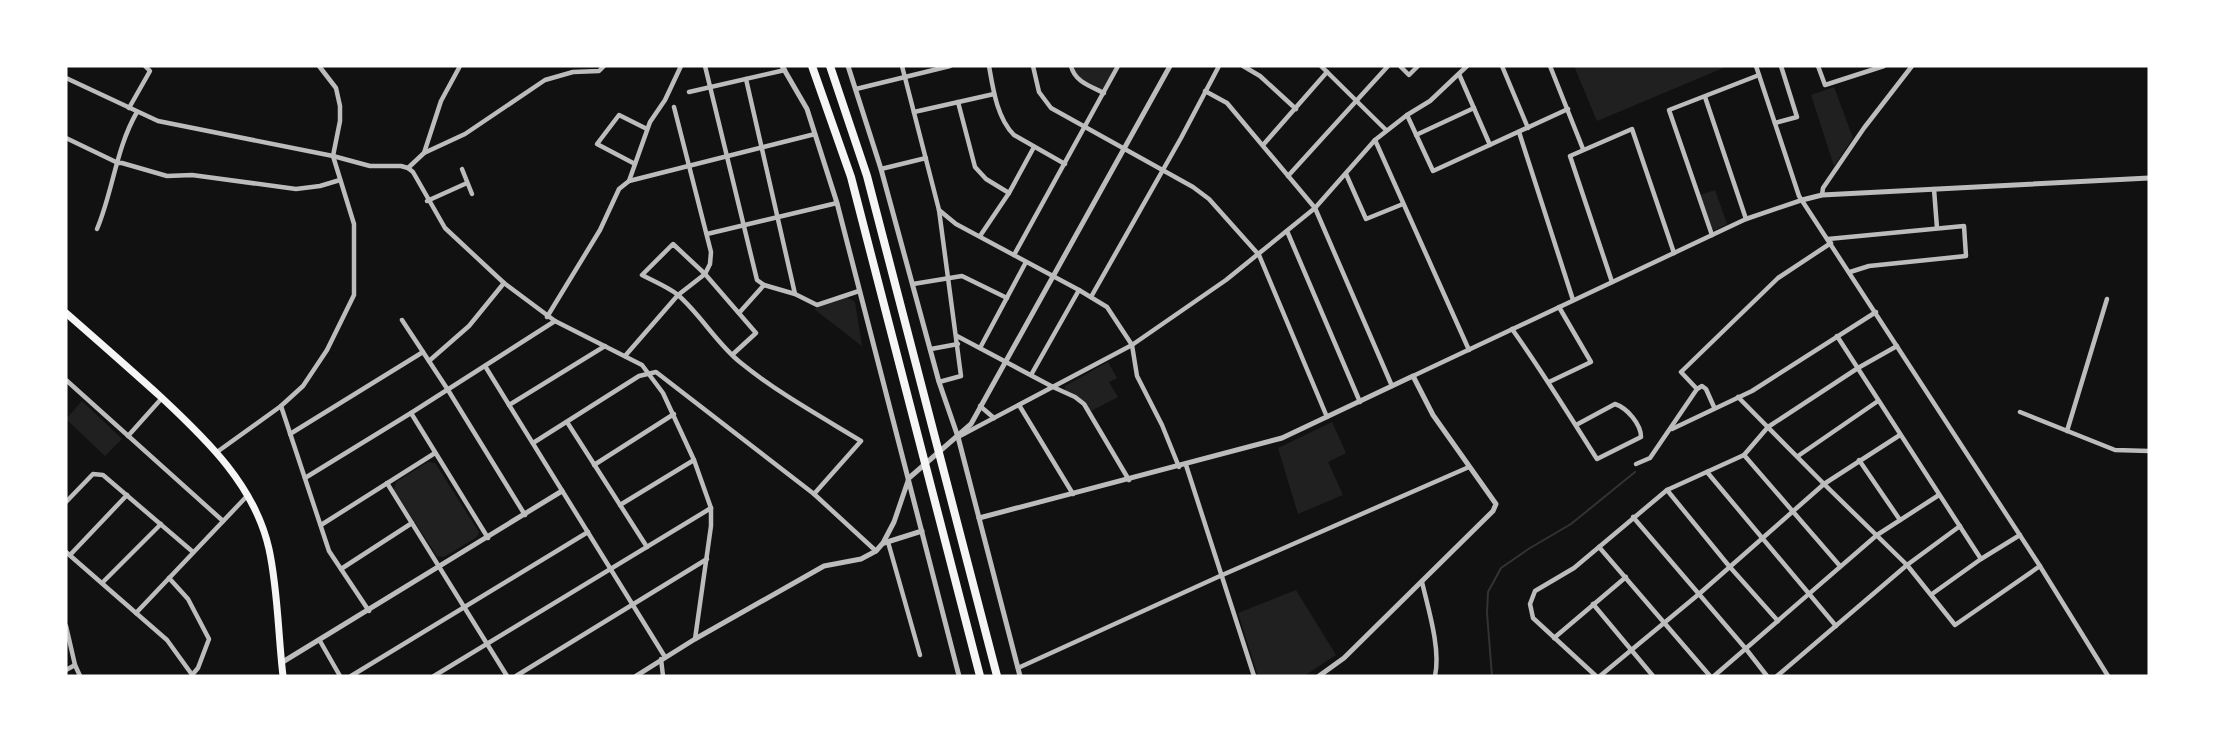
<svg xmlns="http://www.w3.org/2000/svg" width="2215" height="742" font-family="Karla,sans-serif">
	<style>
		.green { fill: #202020 }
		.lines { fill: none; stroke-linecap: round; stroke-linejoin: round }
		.stream { stroke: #333; stroke-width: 2 }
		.minor { stroke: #bcbcbc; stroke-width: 4.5 }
		.tertiary { stroke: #bcbcbc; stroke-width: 5 }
		.primary { stroke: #f5f5f5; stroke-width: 7 }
		.motorway { stroke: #f5f5f5; stroke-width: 8 }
	</style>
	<rect width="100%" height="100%" fill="#111"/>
	<g class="green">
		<polygon points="1074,66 1117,66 1105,89 1100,89 1077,77"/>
		<polygon points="1574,66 1728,66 1597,121"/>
		<polygon points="1834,87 1853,138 1834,166 1811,95"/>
		<polygon points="1715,190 1727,224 1715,230 1712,228 1700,195"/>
		<polygon points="846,297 855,302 862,346 814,309"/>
		<polygon points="1108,362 1117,378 1109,382 1118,397 1091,411 1075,395 1065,390 1065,386"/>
		<polygon points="82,401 122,439 105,456 66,419"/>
		<polygon points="1332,422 1346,453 1328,462 1343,495 1298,514 1278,448"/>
		<polygon points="428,462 435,463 479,532 477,537 444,557 437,556 394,490 396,482"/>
		<polygon points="1296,590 1336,655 1304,676 1258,676 1238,613"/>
	</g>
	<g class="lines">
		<polyline class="stream" points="1492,676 1487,613 1488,592 1501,568 1530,548 1571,524 1635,472"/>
		<g class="minor">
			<polyline points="705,66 757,280 764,285 795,294 817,305 859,291"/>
			<polyline points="902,66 939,210 961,376 939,382"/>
			<path d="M989 66C993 89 997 118 1014 135L1065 164"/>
			<polyline points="1033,66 1039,92 1051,108 1193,187 1209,199 1259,255 1327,417"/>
			<path d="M1071 66C1075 82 1090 86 1104 93"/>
			<polyline points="1243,66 1260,76 1296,109"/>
			<polyline points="1321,66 1386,130"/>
			<polyline points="1400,66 1409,75 1418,66"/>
			<polyline points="1502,66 1528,128"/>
			<polyline points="1550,66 1583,149"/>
			<polyline points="1756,66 1799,196 2038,563 2108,676"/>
			<polyline points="1818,66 1825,85 1884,66"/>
			<polyline points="1459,74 1490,145"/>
			<polyline points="66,78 158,121 333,156 370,166 401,166 408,168 413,172 445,228 504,283 555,321 642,365 663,393 694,460 711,508 711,526 695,639"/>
			<polyline points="746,79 795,294"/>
			<polyline points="856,89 950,66"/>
			<polyline points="1205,91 1227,103 1315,208 1392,386"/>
			<polyline points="689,92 785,70"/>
			<polyline points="1705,97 1746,219"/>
			<polyline points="958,102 975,167 986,179 1009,193"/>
			<polyline points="129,108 150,71 145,66"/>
			<polyline points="914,112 994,94"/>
			<polyline points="1407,115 1433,171 1568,109"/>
			<polyline points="1775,123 1797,117 1781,66"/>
			<polyline points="1519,132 1573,300"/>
			<polyline points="1416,135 1474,108"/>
			<polyline points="66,138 118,163 122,163 167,176 192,175 296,189 320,186 340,180"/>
			<polyline points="1375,140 1469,350"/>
			<polyline points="1263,145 1327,72"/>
			<polyline points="424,153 465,134 545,80 573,72 599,71 604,66"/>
			<polyline points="635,164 597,144 619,115 647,129"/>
			<polyline points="408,168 424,153 441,101 460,66"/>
			<polyline points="462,169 472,194"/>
			<polyline points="881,169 926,158"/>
			<polyline points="1346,174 1366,219 1403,204"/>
			<polyline points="1288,176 1388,66"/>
			<polyline points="629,181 815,134"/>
			<polyline points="1934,189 1937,228"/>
			<polyline points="1822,195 1823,188 1864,128 1912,66"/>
			<polyline points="427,201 467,183"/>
			<polyline points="939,210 956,224 1079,290 1107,307 1132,345 1137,376 1162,425 1179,467"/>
			<path d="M97 229C113 191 116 148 137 112"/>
			<polyline points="1287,231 1360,402"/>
			<polyline points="707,234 837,203"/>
			<polyline points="1712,235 1669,110 1759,75"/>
			<polyline points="980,236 1009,193 1034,147"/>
			<polyline points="1828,239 1964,226 1966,256 1869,266 1850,272"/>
			<polyline points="1014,255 1118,66"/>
			<polyline points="1612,282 1570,156 1632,129 1674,253"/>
			<polyline points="913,284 962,276 1007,298"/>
			<polyline points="1091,297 1181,138 1219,66"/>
			<polyline points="739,313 764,285"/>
			<polyline points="547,317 600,230 619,189 629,181 650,122 665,100 681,66"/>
			<polyline points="402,320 448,390 525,515"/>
			<path d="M1512 329C1542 371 1569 415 1597 459L1641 437C1641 424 1627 408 1615 404L1576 425"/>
			<polyline points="957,336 1053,387 1075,397 1084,404 1129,480"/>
			<polyline points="1837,336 1981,559"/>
			<polyline points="980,348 1026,262"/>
			<polyline points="931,349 958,344"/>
			<path d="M732 355 756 333 705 274 673 244 642 275C653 281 668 287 678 295 701 315 717 344 741 363 778 393 820 416 861 441L814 494"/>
			<polyline points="625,356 678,295 705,274 710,264 711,252 674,107"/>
			<polyline points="429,361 469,326 504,283"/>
			<polyline points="485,366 665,657"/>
			<polyline points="1031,375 1079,290"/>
			<polyline points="1413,376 1746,219 1802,200"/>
			<polyline points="66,380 223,521"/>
			<polyline points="1549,382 1591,362 1559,307"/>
			<polyline points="1697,389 1681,372 1778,278 1831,243"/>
			<polyline points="1738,397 1824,484 1907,565 1955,625 2040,566"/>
			<polyline points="509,405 605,346"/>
			<polyline points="1019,405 1073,494"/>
			<polyline points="281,406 329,551 369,611"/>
			<polyline points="980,406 994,418"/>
			<polyline points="2020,412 2115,450 2149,451"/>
			<polyline points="411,413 488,538"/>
			<polyline points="567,422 647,547"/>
			<polyline points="1672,429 1752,391 1876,312"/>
			<polyline points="2067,431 2107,299"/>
			<polyline points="290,434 423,352"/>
			<polyline points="128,436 162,398"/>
			<polyline points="958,437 1132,345 1226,280 1315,208 1375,140 1407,115 1430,101 1467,66"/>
			<polyline points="533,443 639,376 656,372 814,494 876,551"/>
			<polyline points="217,452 281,406 303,386 327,350 354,295 354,224 333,156 340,121 340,106 336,88 319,66"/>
			<polyline points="1744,455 1840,566"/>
			<polyline points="1798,456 1878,401"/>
			<polyline points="1859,460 1900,520"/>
			<polyline points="1636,464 1650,458 1697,389 1702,386 1706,389 1714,407"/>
			<polyline points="594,465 674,414"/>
			<polyline points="1186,465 1254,676"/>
			<polyline points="1707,472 1836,626"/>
			<polyline points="305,478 411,413 555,321"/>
			<polyline points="387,483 507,676"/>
			<polyline points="1667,490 1729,566 1778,621"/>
			<polyline points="66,502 93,474 103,475 193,552"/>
			<polyline points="620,505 694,460"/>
			<polyline points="1633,517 1746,649 1767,676"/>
			<polyline points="321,525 435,453"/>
			<polyline points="888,542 920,655"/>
			<polyline points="1599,547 1710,676"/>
			<polyline points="66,552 167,640 193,676"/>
			<polyline points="70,555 127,495"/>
			<polyline points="341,569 412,523"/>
			<polyline points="169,578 188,599 209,639 198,668 192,675"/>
			<path d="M1422 582C1428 608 1441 649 1435 676"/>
			<polyline points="102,583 161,524"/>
			<polyline points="1932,594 1981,559 2020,535"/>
			<polyline points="1593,604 1653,676"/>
			<polyline points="136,613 247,496"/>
			<polyline points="66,626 75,665 80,676"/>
			<polyline points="1554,638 1626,577"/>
			<polyline points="320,641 340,676"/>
			<polyline points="661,659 663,676"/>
			<polyline points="1018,668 1220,576 1469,467"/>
			<polyline points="66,670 75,665"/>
			<polyline points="351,676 588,532"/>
			<polyline points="434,676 711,508"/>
			<polyline points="516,676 707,559"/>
			<polyline points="1596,676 1533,618 1530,604 1535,591 1574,568 1667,490 1744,455 1768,427 1858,368 1897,346"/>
			<polyline points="1600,676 1699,594 1824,484 1900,435"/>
			<polyline points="1714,676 1877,535 1939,495"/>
			<polyline points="1777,676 1907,565 1960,526"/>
		</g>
		<g class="tertiary">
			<polyline points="782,66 807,109 837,203 959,676"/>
			<polyline points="848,66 881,169 939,382 958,437 1020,676"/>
			<polyline points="1802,200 1822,195 2149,178"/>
			<polyline points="979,518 1282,438 1413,376 1433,415 1496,504 1493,511 1344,658 1319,676"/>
			<polyline points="884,543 922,531"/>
			<polyline points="281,663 562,491"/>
			<polyline points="636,676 695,639 824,566 861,559 876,551 883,543 894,522 909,478 971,424 1170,66"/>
		</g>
		<path class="primary" d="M66 313C98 341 130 369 162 398 207 440 255 486 269 549 278 590 278 634 283 676"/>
		<g class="motorway">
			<polyline points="812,66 851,177 980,676"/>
			<polyline points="830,66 867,176 997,676"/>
		</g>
	</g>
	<rect width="2215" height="742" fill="none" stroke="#ffffff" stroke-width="135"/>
</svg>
